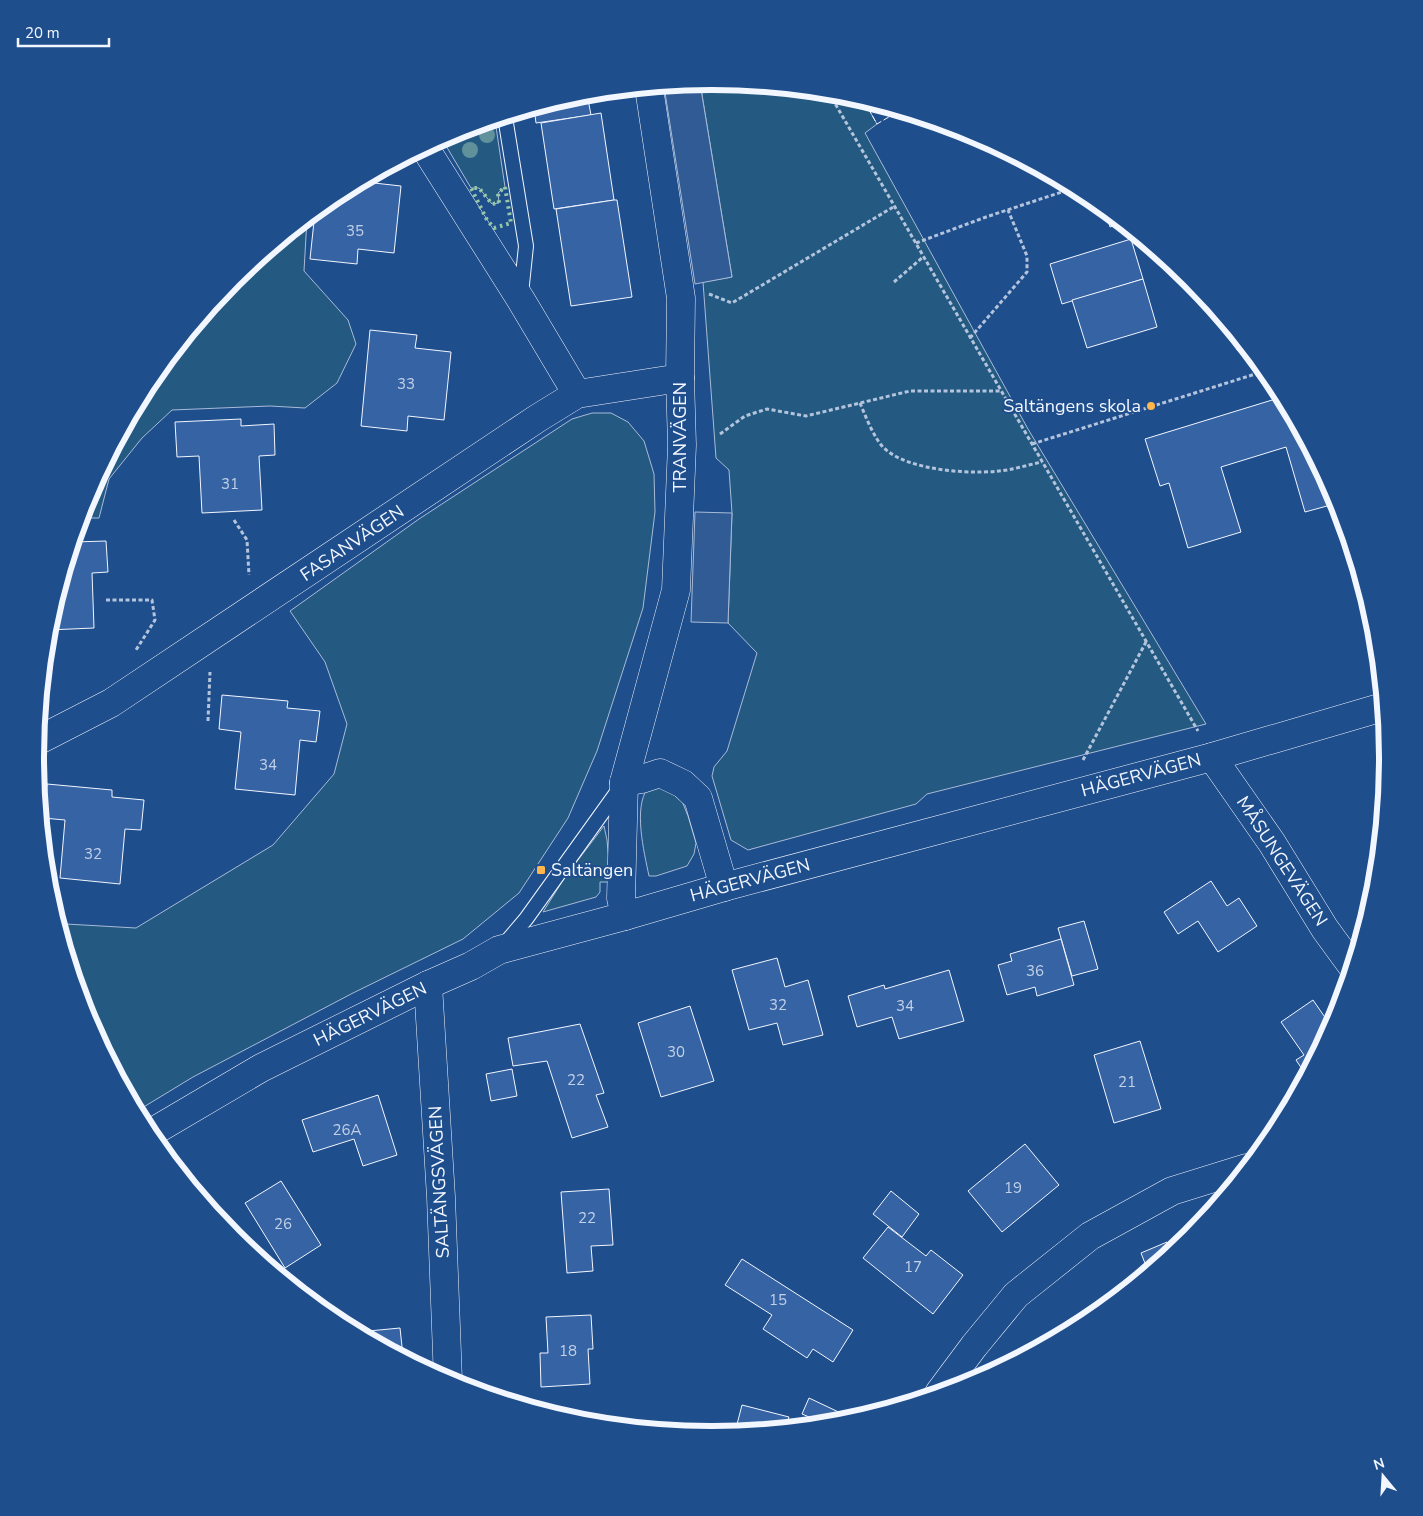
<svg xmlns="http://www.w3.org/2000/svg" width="1423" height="1516" font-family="'Nunito Sans',sans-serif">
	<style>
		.green { fill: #245a82; stroke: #a8bbd7 }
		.parking { fill: #305b95; stroke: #a8bbd7 }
		.building { fill: #3563a3; stroke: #f2f6ff }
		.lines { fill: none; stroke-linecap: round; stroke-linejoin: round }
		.lane-casing { stroke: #f2f6ff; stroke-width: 16 }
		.street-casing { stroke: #f2f6ff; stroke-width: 29 }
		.path { stroke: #b3c4dc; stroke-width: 3; stroke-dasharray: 4 2.5; stroke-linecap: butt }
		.lane { stroke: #1f4e8c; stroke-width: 14 }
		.street { stroke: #1f4e8c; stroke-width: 28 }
		.hedge { stroke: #97c8a6; stroke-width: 4; stroke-dasharray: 2.5 4; stroke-linecap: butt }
		.fence { stroke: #f2f6ff; stroke-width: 1; stroke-dasharray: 6 2.5; stroke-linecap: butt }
		.tree { fill: #61919a }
		.poi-dot { fill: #ffb74d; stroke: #1f4e8c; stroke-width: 2 }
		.labels { text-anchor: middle; stroke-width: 4; stroke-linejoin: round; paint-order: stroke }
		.number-label { font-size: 15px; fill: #c3d1e8 }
		.poi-label { font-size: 18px; fill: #f2f6ff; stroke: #1f4e8c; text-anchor: end }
		.street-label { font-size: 18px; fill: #f2f6ff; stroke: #1f4e8c }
		.rim { fill: none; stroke: #f2f6ff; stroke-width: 6 }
	</style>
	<rect width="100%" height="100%" fill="#1f4e8c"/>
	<g class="green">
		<polygon points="712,82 844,95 864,101 877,124 865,133 1028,429 1206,724 927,794 916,804 748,850 731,840 712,776 714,767 727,751 757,653 728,623 732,513 729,470 716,458 703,282 732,277 700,83"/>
		<polygon points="495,120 505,187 498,193 499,203 492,204 479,188 471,188 442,139 453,133"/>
		<polygon points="307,219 304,271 348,320 356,344 337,383 305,408 270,406 172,410 142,438 109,479 99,518 81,518 87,499 149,382 233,279"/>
		<polygon points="592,413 611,413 628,422 644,441 654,474 655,512 643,608 597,751 568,818 519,893 463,939 353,993 193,1077 137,1111 86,1017 59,927 66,924 136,928 273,845 334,774 347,724 325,662 290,611 419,519 572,419"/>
		<path d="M658 786 667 789 682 801 688 816 696 843 694 854 687 866 656 876H649C644 852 633 807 648 788Z"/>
		<polygon points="604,826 607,840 611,882 600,882 600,892 596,897 543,912 565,877"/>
	</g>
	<g class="parking">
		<polygon points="700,83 732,277 695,284 664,86"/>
		<polygon points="695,512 732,513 728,623 691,622"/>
	</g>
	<g class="building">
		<polygon points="580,94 587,94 591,115 536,123 534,108"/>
		<polygon points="601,113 614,200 554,209 541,123"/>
		<polygon points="366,179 365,182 401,186 394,253 358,249 357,264 310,259 315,212 336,195"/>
		<polygon points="614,200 617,200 632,297 571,306 556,209"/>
		<polygon points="1105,210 1121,223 1110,227"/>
		<polygon points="1131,239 1143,279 1062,304 1050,264"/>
		<polygon points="1143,279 1157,327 1087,348 1072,300"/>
		<polygon points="370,330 417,335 415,348 451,352 444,420 408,416 407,431 361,426"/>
		<polygon points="1232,331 1246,348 1237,350"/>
		<polygon points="1282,397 1338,503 1305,512 1286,447 1221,467 1241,532 1188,548 1169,483 1160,486 1145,439"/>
		<polygon points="241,419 241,426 274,424 275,455 259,456 262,510 202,513 199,456 177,457 175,422"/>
		<polygon points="106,541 108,572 92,573 94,628 48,630 74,542"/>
		<polygon points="222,695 288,701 287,708 320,711 316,742 300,740 295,795 235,789 241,732 219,729"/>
		<polygon points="47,784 112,790 112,797 144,800 141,830 125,829 120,884 60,878 65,820 43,818"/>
		<polygon points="1211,881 1227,906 1239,898 1257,926 1218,952 1198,921 1178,934 1164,912"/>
		<polygon points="1084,921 1098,969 1072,976 1058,928"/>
		<polygon points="1061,939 1074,985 1037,996 1035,987 1007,995 998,965 1012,961 1010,954"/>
		<polygon points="777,958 785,987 808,980 823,1035 783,1045 777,1023 749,1030 732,970"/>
		<polygon points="949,970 964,1021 899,1039 892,1017 857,1027 848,996 884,985 885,989"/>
		<polygon points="1313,1000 1331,1026 1306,1075 1296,1060 1304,1055 1281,1022"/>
		<polygon points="690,1006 714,1081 661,1097 638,1023"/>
		<polygon points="580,1024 604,1093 596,1095 608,1127 572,1138 547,1061 513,1066 508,1038"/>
		<polygon points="1140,1041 1161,1109 1114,1123 1094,1055"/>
		<polygon points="512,1069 517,1096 491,1101 486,1074"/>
		<polygon points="378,1095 397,1155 363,1166 354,1139 313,1152 302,1120"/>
		<polygon points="1025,1144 1059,1185 1002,1232 968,1191"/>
		<polygon points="281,1181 321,1245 285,1268 245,1203"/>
		<polygon points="609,1189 613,1245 591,1246 593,1271 567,1273 561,1192"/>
		<polygon points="891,1191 919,1214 902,1237 873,1214"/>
		<polygon points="888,1227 926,1256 931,1250 963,1275 933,1314 863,1258"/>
		<polygon points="1167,1242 1171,1252 1148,1271 1141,1253"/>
		<polygon points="742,1259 853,1330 833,1362 813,1349 807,1358 763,1329 772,1315 725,1285"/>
		<polygon points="591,1315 593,1349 588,1349 590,1384 541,1387 540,1353 548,1353 546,1317"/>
		<polygon points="1062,1325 1068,1331 1047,1342"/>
		<polygon points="400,1328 403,1356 358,1332"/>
		<polygon points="809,1398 847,1416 845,1421 823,1423 802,1414"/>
		<polygon points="742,1405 789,1417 786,1427 735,1432"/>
	</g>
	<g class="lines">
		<g class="lane-casing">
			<g id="lane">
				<polyline points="505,117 526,246 521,294"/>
				<polyline points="503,946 526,919 620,788"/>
			</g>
		</g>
		<g class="street-casing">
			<g id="street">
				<polyline points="425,148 521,300 577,394"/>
				<polyline points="37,741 111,703 538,418 577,394 680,378"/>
				<polyline points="1212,757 1272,843 1325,929 1352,966"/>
				<polyline points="624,782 642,779 660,773 683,784 698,798 724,887"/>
				<polyline points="625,916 621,898 624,782 676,590 682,445 680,378 681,298 649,88"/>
				<polyline points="428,985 441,1197 448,1380"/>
				<polyline points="149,1134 261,1068 428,985 471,966 499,950 625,916 724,887 1212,757 1383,707"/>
				<polyline points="939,1393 974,1346 1016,1295 1090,1236 1172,1191 1246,1168"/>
			</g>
		</g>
		<g class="path">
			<polyline points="829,93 1198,731"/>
			<polyline points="916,243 986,217 1074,188"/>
			<polyline points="894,282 923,257"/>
			<polyline points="709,294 732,303 895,206"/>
			<polyline points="970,338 1027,272 1027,256 1008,210"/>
			<path d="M860 403C865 415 874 438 883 447 907 472 980 476 1012 469 1022 467 1032 464 1042 462"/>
			<polyline points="720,434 745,416 767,409 806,416 910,391 1000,391"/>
			<polyline points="1032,444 1265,371"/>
			<polyline points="234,520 247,540 249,575"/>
			<polyline points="106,600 152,600 155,620 136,650"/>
			<polyline points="208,721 210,672"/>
			<polyline points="1083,760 1146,642"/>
		</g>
		<use href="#lane" class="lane"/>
		<use href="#street" class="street"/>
		<polygon class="hedge" points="505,187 511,223 494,228 487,220 471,188 479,188 492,204 499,203 498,193"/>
		<polyline class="fence" points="864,101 877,124 899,111"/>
	</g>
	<g class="tree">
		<circle cx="487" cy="135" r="8"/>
		<circle cx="470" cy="150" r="8"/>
	</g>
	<g class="poi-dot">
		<circle cx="1151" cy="406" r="5"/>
		<rect x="536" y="865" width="10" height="10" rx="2.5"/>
	</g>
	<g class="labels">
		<g class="number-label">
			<text x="355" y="236">35</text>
			<text x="406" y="389">33</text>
			<text x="230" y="489">31</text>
			<text x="268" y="770">34</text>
			<text x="93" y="859">32</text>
			<text x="1035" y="976">36</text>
			<text x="778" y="1010">32</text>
			<text x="905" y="1011">34</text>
			<text x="676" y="1057">30</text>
			<text x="576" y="1085">22</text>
			<text x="1127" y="1087">21</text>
			<text x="347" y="1135">26A</text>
			<text x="1013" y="1193">19</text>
			<text x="587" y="1223">22</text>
			<text x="283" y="1229">26</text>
			<text x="913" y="1272">17</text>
			<text x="778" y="1305">15</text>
			<text x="568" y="1356">18</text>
		</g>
		<g class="poi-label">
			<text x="1141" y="412">Saltängens skola</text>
			<text x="551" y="876" text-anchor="start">Saltängen</text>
		</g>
		<g class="street-label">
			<text transform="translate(680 437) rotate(-90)" y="6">TRANVÄGEN</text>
			<text transform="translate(352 543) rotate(-34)" y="6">FASANVÄGEN</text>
			<text transform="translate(1141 775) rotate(-15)" y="6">HÄGERVÄGEN</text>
			<text transform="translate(1282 861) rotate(57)" y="6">MÅSUNGEVÄGEN</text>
			<text transform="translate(750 880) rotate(-15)" y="6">HÄGERVÄGEN</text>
			<text transform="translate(370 1014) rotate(-26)" y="6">HÄGERVÄGEN</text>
			<text transform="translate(439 1182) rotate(-93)" y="6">SALTÄNGSVÄGEN</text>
		</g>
	</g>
	<path d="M0 0H1423V1516H0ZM711 90H712A667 667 0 0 1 1379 757V759A667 667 0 0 1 712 1426H711A667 667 0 0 1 44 759V757A667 667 0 0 1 711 90Z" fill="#1f4e8c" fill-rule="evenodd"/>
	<path class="rim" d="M711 90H712A667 667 0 0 1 1379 757V759A667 667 0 0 1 712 1426H711A667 667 0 0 1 44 759V757A667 667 0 0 1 711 90Z"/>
	<g transform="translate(1383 1476) rotate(342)" stroke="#1f4e8c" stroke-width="4" paint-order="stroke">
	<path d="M0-4L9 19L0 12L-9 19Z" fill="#f2f6ff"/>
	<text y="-8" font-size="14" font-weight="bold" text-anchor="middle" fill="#f2f6ff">N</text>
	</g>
	<path d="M18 38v8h91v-8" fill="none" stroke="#f2f6ff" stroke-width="2.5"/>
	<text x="25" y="38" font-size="15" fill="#f2f6ff" stroke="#1f4e8c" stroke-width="4" paint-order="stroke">20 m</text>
</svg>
